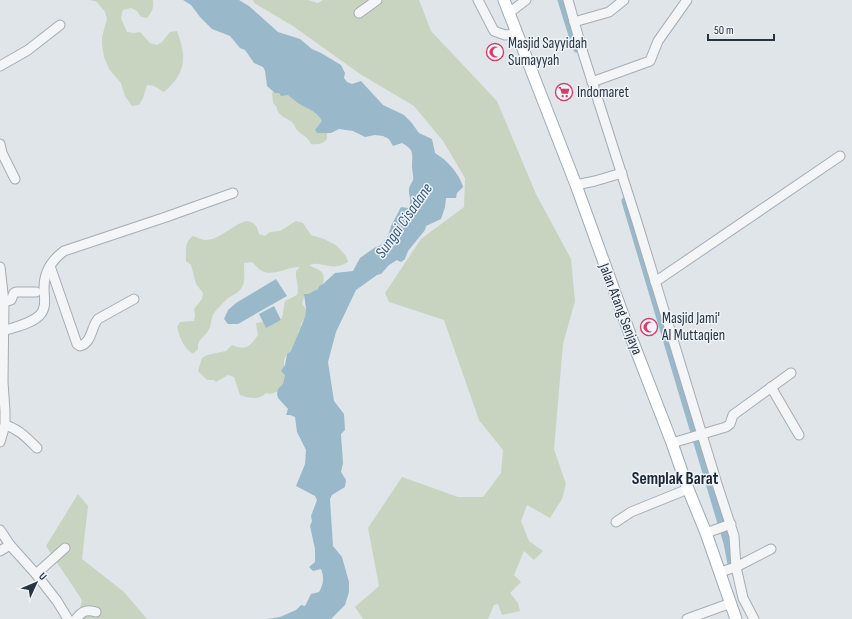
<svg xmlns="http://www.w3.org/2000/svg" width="852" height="619" font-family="'Sofia Sans Condensed',sans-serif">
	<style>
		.green { fill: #c8d4c0 }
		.water { fill: #99b9cb }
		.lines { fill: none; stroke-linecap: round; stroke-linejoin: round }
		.canal { stroke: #99b9cb; stroke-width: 9 }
		.minor-casing { stroke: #a5adb4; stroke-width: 11 }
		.major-casing { stroke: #9eabb6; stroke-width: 13 }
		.minor { stroke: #f3f5f7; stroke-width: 9 }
		.major { stroke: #fff; stroke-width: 11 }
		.labels { text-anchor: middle; stroke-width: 3; stroke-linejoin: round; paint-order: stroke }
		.poi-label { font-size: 15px; fill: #273542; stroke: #eff3f7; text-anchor: start }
		.street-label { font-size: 15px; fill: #273542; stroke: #eff3f7 }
		.water-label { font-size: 16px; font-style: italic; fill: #2f5a78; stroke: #eff3f7 }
		.quarter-label { font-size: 17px; font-weight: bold; fill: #1a2632; stroke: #eff3f7 }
	</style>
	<rect width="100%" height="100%" fill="#e0e5e9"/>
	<g class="green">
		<path d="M90 0H153C154 8 152 12 147 18L141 17 137 11 131 8 123 10 121 18 127 32 134 33 140 32 150 43 157 45 162 42 170 32 177 31C187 58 186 73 164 92L154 86 147 85 143 98 139 105 132 106 125 96 121 83 109 69 104 57 102 44V37L107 19 105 12 97 2Z"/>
		<polygon points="253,0 308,0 318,3 323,0 419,0 431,31 497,101 536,194 571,259 575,301 563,344 554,449 566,484 562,499 550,518 527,505 521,521 529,541 543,551 534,560 524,551 514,575 521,582 510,593 518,603 520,611 502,615 498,604 494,605 488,619 363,619 355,607 379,586 368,528 402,477 458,497 483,497 501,473 503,450 479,420 444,320 389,302 385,293 421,239 464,207 465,178 443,141 414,106 360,74 293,26 254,3"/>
		<path d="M276 90C282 92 289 94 295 97 302 101 313 112 320 113L327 133V139C323 144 316 145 311 144 308 137 302 135 297 130 295 127 294 124 292 122 285 117 278 116 276 106L273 103 272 93Z"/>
		<path d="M246 221C254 222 257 225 259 234L265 236 270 232 280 231 296 221 303 223 311 235 324 239 336 245 346 256 348 262C330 273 323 260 309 265 319 271 326 269 323 284L319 286 318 289 304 297 302 304 306 309 305 318 301 324 300 329 298 331 299 338 293 350 287 354 284 360V368L285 375 284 389 271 394 266 393C258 401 250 398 240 395L234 377 228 375 216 382 214 380H207L198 371 202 358 207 355 226 351 232 345C247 351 250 346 258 335L256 323 262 322 269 324 281 320C284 313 283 308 285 301L297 295C300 286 295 280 296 271L300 267C288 266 274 277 262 271 258 269 255 265 252 262L244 263C244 270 245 279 243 285 240 293 232 295 227 299 222 304 217 309 214 313 210 319 212 326 208 331 204 338 197 339 198 349L193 354C183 347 180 338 177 327L180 322 194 321 195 315 194 309 202 299 203 293 196 284 191 265 186 261C186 251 184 242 193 236 197 237 201 240 205 240 218 241 234 224 246 221Z"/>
		<polygon points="78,494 88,506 82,559 124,592 147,619 77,619 82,600 46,546"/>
	</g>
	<g class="water">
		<path d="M183 0H239L249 6 278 32 300 39 312 49 321 53 341 65 345 73 344 78 347 82 352 84 361 81 383 105 404 115 411 122 419 133 432 139 435 153C447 160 459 173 463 187L457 193 456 198H446L445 207 441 219 426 226 425 230 408 251 405 259 401 262 397 260 389 265 381 274 377 275 356 290 336 332 328 362 334 401 344 414 345 430 341 434 343 463 341 472 346 480 345 487 332 495 330 499 333 546 342 557 349 582V592L345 605 331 619H267L280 617 296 610 301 605 305 606 311 594 319 592C324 584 324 577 321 569L313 571 309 567 315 562V549L310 526 312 521 311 516 317 500 315 496 296 486 305 464 306 450 297 432 295 417 290 415H286L288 409 278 398 277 394 278 389 283 384 285 375 281 371 285 365 287 354 291 351 305 317 306 309 304 294H308L318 289 319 286 323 284 335 273 353 271 360 258 374 248 381 245 388 236 391 226 401 207 408 208C413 200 408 196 409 189 409 186 412 183 413 180 414 176 412 171 412 167 412 154 415 150 402 143L393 146 389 139 383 136 375 135 365 137 353 131 339 129 331 133H317L315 130 322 121C317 112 311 110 301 105 296 102 292 98 288 95L281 96 279 93H275L267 86 265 71 263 67 254 63 245 50 240 48 230 36 212 29 200 17 191 5Z"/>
		<polygon points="276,279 287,296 238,324 228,324 224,319 228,310 236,303"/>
		<polygon points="274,306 281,320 266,328 259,314"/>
	</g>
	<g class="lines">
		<g class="canal">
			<polyline points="562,0 577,48"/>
			<polyline points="626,201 728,543 733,569"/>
		</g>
		<g class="minor-casing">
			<g id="minor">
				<polyline points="478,0 494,31 505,35 517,34"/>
				<polyline points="568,0 583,53 637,222 718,487 734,536 736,567 743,598 754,619"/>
				<polyline points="359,13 377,0"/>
				<polyline points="509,13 526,0"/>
				<polyline points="574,22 609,12 624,0"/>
				<polyline points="0,66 28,50 60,25"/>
				<polyline points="592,82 650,61 658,41 687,0"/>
				<polyline points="0,144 2,153 15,179"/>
				<polyline points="576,185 595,181 622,173"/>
				<path d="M50 266 77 344 80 346C92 343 91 327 98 319L134 299"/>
				<polyline points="0,267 4,302 3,382 5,411 5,425 0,442"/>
				<polyline points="655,282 840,156"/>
				<polyline points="4,302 11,300 14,293 16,292 36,292"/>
				<path d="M3 331C15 327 31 324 40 315 47 307 44 298 44 288 44 272 52 260 64 251L166 217 233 193"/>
				<polyline points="771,387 799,435"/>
				<path d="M5 425C19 429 27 438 37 448"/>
				<polyline points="672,443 726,427 730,424 733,415 791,373"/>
				<polyline points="616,522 631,512 688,489"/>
				<polyline points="0,530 10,545 36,574 57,601 68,619"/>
				<polyline points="706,533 731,524"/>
				<polyline points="0,551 10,545"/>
				<polyline points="720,572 736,567 771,549"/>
				<polyline points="36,574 65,548"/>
				<path d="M76 619C82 611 87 609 96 612"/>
				<polyline points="687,619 731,603"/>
			</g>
		</g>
		<g class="major-casing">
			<polyline id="major" points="504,0 576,185 631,337 672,443 688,489 706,533 736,619"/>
		</g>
		<use href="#minor" class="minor"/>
		<use href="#major" class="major"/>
	</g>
	<defs>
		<g id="mosque-ring" transform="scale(0.9)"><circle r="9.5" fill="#eff3f7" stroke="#d53e6b" stroke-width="1.5"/><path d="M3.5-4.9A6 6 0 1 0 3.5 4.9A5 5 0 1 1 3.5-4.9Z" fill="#d53e6b"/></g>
		<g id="supermarket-ring" transform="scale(0.9)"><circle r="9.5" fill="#eff3f7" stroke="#d53e6b" stroke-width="1.5"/><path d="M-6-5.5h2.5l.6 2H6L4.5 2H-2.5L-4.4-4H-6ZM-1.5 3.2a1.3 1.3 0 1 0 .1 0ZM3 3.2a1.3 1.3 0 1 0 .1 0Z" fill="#d53e6b"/></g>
	</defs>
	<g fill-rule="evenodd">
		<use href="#mosque-ring" x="495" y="52"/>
		<use href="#supermarket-ring" x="564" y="92"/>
		<use href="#mosque-ring" x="649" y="327"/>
	</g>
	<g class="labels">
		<g class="poi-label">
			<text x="508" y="48">Masjid Sayyidah<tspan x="508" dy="17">Sumayyah</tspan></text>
			<text x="577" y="97">Indomaret</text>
			<text x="662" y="323">Masjid Jami'<tspan x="662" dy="17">Al Muttaqien</tspan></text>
		</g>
		<g class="street-label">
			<text transform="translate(621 309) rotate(69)" y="5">Jalan Atang Senjaya</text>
		</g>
		<g class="water-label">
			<text transform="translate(403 220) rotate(-55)" y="6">Sungai Cisadane</text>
		</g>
		<g class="quarter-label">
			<text x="675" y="484">Semplak Barat</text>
		</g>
	</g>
	<g transform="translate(36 583) rotate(46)" stroke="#eff3f7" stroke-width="3" paint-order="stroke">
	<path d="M0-3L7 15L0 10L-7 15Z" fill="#273542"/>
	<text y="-6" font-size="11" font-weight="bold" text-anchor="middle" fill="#273542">U</text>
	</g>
	<path d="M708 34v6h66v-6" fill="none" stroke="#273542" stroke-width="2"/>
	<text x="714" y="34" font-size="12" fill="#273542" stroke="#eff3f7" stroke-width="3" paint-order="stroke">50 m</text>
</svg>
